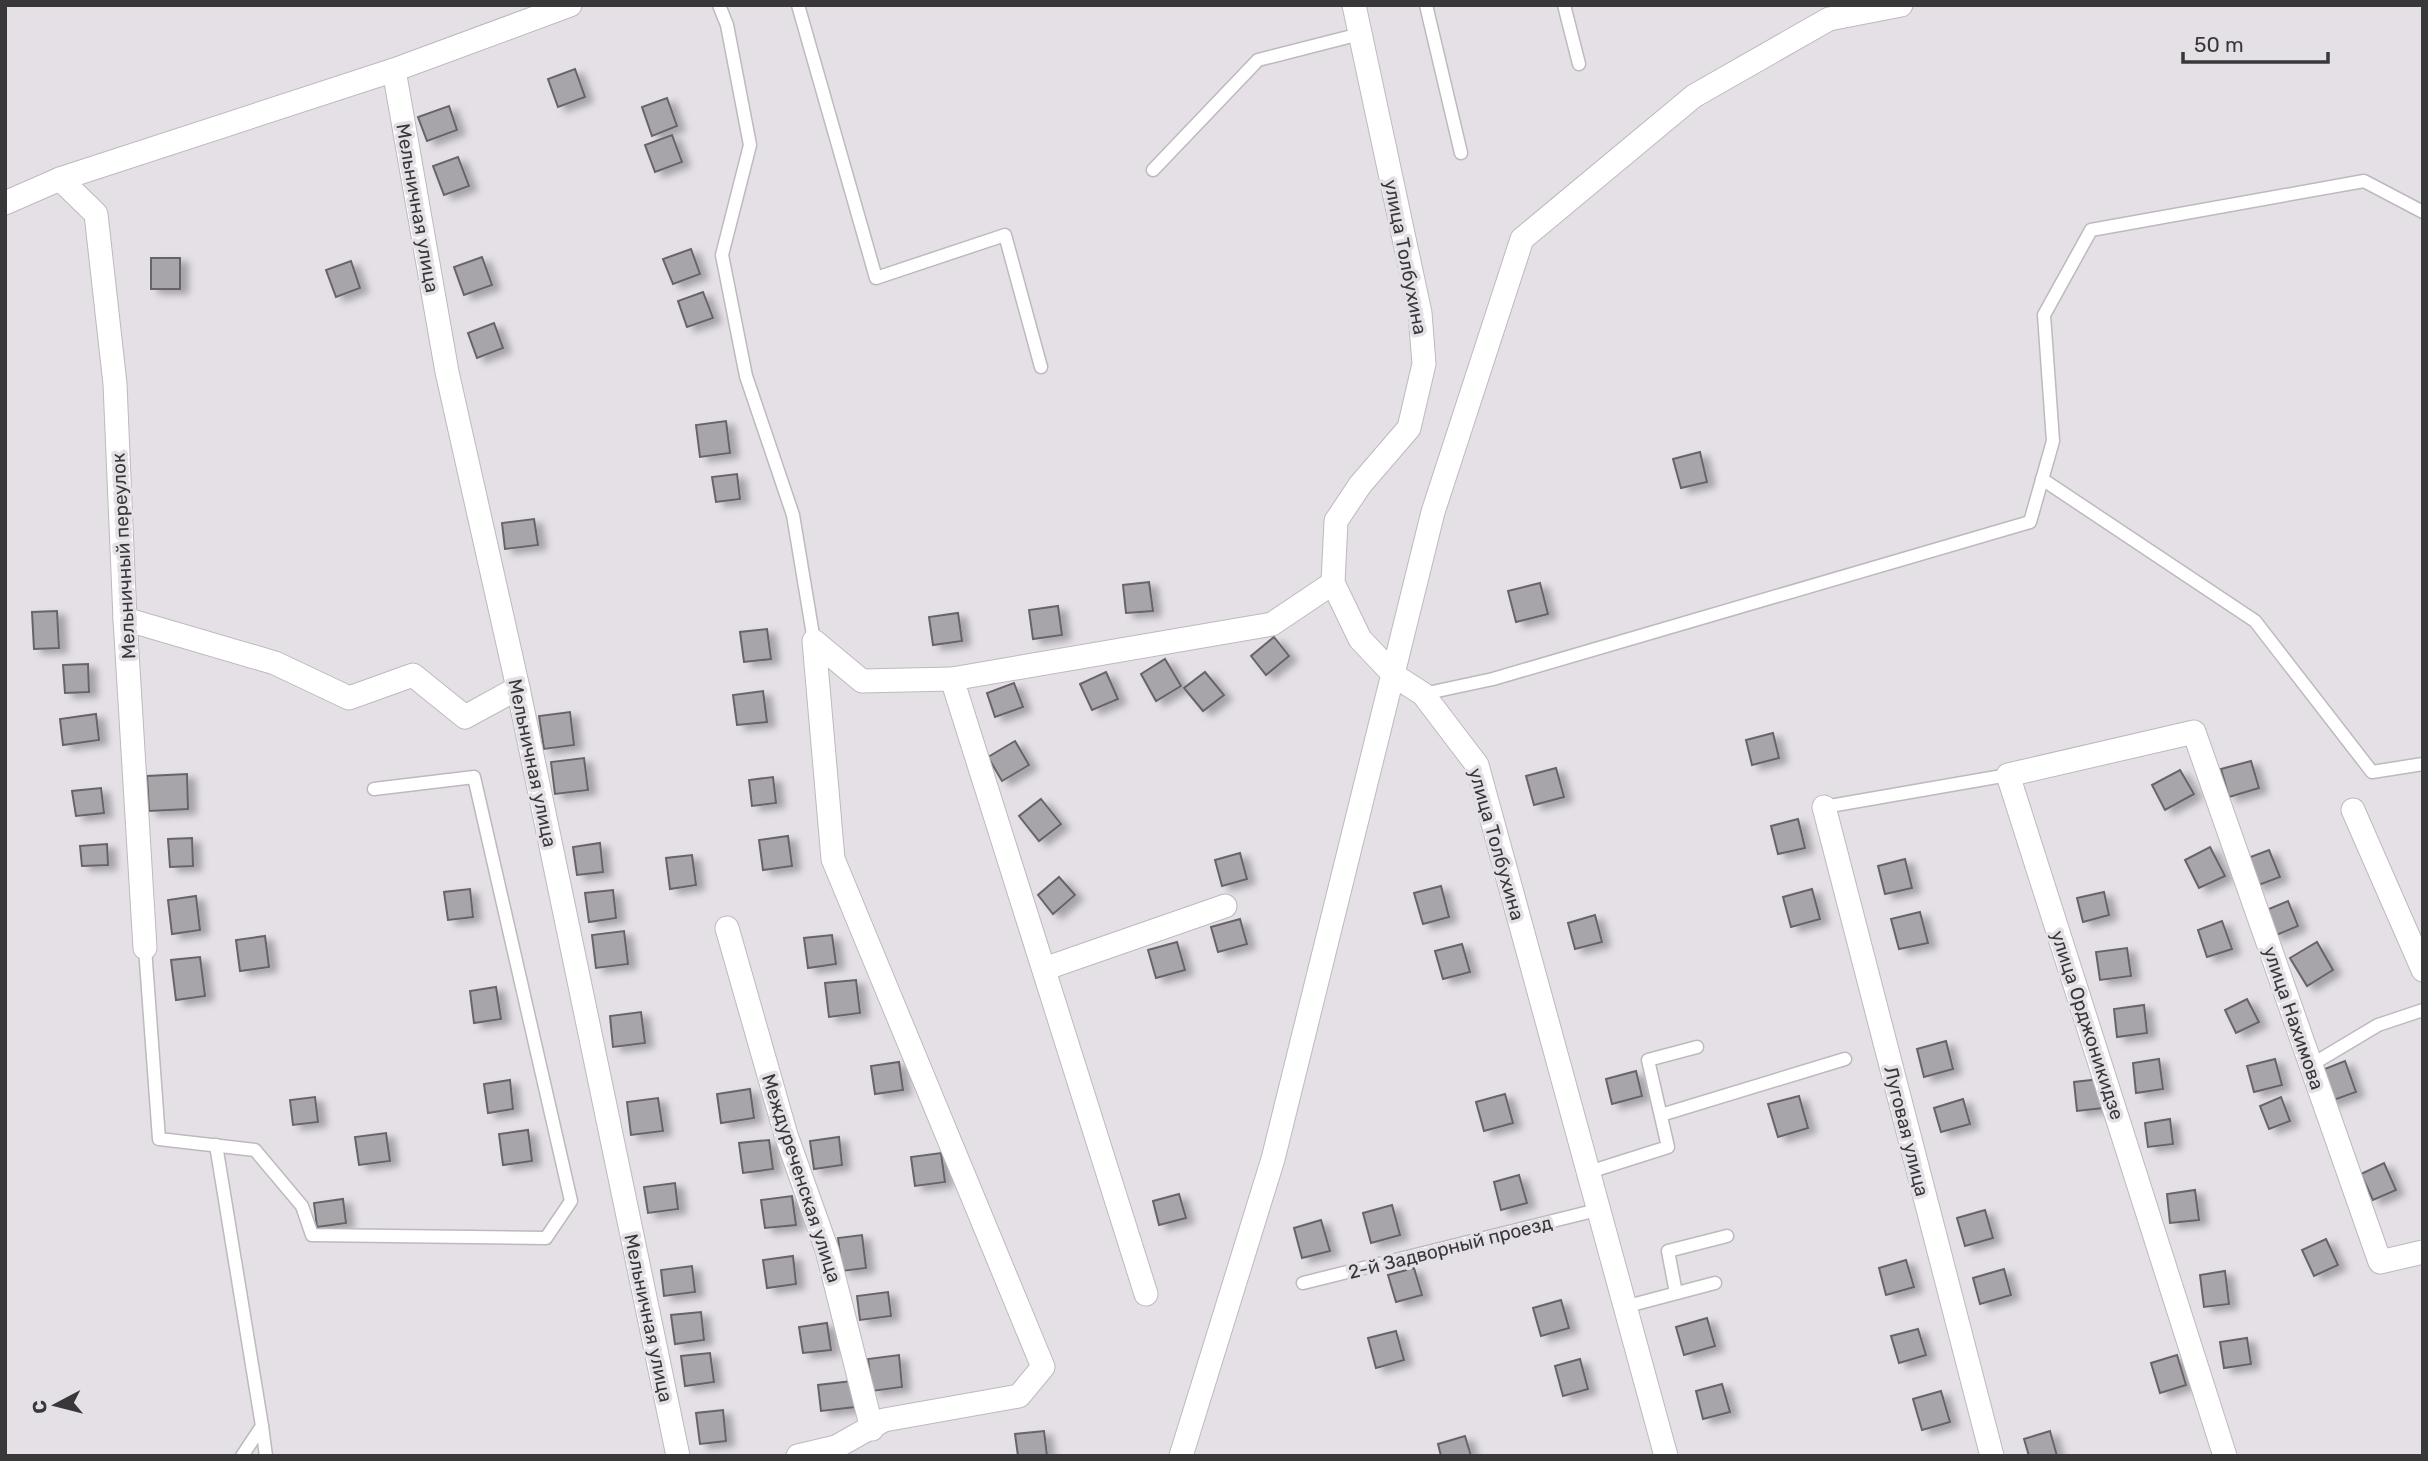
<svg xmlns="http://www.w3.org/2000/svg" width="2428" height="1461" font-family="Rubik,sans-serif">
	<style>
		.building { fill: #a8a5aa; stroke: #686469; stroke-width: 2; filter: url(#shadow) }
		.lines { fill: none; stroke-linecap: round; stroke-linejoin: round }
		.service-casing { stroke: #bdb9be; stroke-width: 15 }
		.minor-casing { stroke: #bdb9be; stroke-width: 25 }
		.service { stroke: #fff; stroke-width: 12 }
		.minor { stroke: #fff; stroke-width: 23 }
		.labels { text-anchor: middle; stroke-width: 7; stroke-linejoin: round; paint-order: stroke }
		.street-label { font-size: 19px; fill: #383739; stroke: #e4e0e6 }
	</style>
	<defs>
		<filter id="shadow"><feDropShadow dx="8" dy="4.5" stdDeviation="3.5" flood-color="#0004"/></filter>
	</defs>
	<rect width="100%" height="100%" fill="#e4e0e6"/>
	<g class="building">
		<polygon points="575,69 585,97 558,107 548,79"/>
		<polygon points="667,98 677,126 652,136 642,107"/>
		<polygon points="449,106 457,130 427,141 418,117"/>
		<polygon points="672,135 682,162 655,172 645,145"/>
		<polygon points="458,157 469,186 444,195 433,166"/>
		<polygon points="691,249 700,274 673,284 663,259"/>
		<polygon points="482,257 492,285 464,295 454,267"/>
		<rect x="151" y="258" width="29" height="31"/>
		<polygon points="351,261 360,288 336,297 326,270"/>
		<polygon points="703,292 713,318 687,327 678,301"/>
		<polygon points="494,323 503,348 477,358 468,333"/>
		<polygon points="726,421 730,453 700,457 696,425"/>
		<polygon points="1700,452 1707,482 1681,488 1673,459"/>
		<polygon points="737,474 740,499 716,502 712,477"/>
		<polygon points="534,519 538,545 505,549 502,523"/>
		<polygon points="1149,582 1153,611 1126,613 1123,585"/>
		<polygon points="1540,583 1548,614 1516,622 1508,591"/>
		<polygon points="1058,606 1062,635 1033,639 1029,610"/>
		<polygon points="57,611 59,648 34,649 32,612"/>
		<polygon points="958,613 962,641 933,645 929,617"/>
		<polygon points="767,629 771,659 744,662 740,632"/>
		<polygon points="1274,637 1289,656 1266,675 1251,656"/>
		<polygon points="1165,659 1181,686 1156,701 1141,674"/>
		<polygon points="88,664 89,692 65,693 63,665"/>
		<polygon points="1106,672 1118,699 1092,710 1080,684"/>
		<polygon points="1205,672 1224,695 1203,711 1184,688"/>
		<polygon points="1014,683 1023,707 995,717 987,693"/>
		<polygon points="763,691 767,722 737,725 733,695"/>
		<polygon points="570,712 574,745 544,749 539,716"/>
		<polygon points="96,714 99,740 63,745 60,719"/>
		<polygon points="1773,733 1779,758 1752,765 1746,740"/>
		<polygon points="1015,741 1029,765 1002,781 988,757"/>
		<polygon points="584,758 588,790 555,794 551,762"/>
		<polygon points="2251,761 2259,788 2229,797 2221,769"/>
		<polygon points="1556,768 1564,797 1534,805 1526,776"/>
		<polygon points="2180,770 2194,794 2165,810 2152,785"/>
		<polygon points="187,774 188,809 149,811 147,776"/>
		<polygon points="773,777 776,803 752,806 749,780"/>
		<polygon points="101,788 104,813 76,816 72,791"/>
		<polygon points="1041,799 1061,824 1039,841 1019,816"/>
		<polygon points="1798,819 1805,848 1778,854 1771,826"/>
		<polygon points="788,836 792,866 763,870 759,840"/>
		<polygon points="192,838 193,866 170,867 168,839"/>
		<polygon points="600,843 603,872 577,875 573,847"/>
		<polygon points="107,844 108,865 82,866 80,846"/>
		<polygon points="2210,847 2225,876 2199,888 2185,860"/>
		<polygon points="2269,850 2280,877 2256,886 2245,859"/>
		<polygon points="1240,853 1247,879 1222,886 1215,860"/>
		<polygon points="692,855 696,885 670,889 666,858"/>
		<polygon points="1905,859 1912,888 1885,894 1878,866"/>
		<polygon points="1059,877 1075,895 1053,914 1038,895"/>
		<polygon points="1441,886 1449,917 1423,924 1414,893"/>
		<polygon points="470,889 473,917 448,920 444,892"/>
		<polygon points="1812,889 1820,919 1791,927 1783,897"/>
		<polygon points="613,890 616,918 589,922 585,893"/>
		<polygon points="2104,892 2109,915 2083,922 2077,898"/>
		<polygon points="196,896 200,930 172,934 168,900"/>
		<polygon points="2288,901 2298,926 2274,936 2264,911"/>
		<polygon points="1920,912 1928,943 1899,949 1891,919"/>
		<polygon points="1595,915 1602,942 1575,949 1568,923"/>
		<polygon points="1240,919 1247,944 1218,952 1211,927"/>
		<polygon points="2222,921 2232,949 2207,957 2198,930"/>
		<polygon points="624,931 628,964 596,968 592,935"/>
		<polygon points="832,935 836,964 808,968 804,938"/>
		<polygon points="265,936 269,967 240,971 236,940"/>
		<polygon points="1177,942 1185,970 1156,978 1148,950"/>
		<polygon points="2317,942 2333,970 2307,986 2290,958"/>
		<polygon points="1462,944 1470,972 1443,979 1435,951"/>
		<polygon points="2127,948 2131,976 2100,980 2096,952"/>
		<polygon points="200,957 205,996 176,1000 171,960"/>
		<polygon points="856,980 860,1013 829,1017 825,983"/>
		<polygon points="496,987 501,1019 474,1023 470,991"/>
		<polygon points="2247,999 2259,1022 2236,1033 2225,1010"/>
		<polygon points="2144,1005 2147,1033 2117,1037 2114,1009"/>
		<polygon points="641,1012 645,1043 613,1047 610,1016"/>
		<polygon points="1946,1041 1953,1069 1924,1077 1917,1049"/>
		<polygon points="2159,1059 2163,1089 2136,1093 2133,1063"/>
		<polygon points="2275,1059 2282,1085 2254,1092 2247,1066"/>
		<polygon points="2345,1061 2356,1092 2328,1102 2317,1072"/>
		<polygon points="899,1062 903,1090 875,1094 871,1066"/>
		<polygon points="1636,1071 1642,1096 1612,1104 1606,1079"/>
		<polygon points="2100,1079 2103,1108 2077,1111 2074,1082"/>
		<polygon points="510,1080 513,1109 488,1113 484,1084"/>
		<polygon points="750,1089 754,1118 721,1123 717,1094"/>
		<polygon points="1505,1094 1513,1123 1484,1131 1476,1102"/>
		<polygon points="1799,1096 1808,1128 1778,1137 1768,1104"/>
		<polygon points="315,1097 318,1122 293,1125 290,1100"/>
		<polygon points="2281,1097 2290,1121 2269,1129 2260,1106"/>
		<polygon points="658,1098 663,1131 631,1135 627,1102"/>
		<polygon points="1963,1099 1970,1124 1941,1132 1934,1108"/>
		<polygon points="2170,1119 2173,1144 2148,1147 2145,1123"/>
		<polygon points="528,1130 532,1161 503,1165 499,1134"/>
		<polygon points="386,1133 390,1161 359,1165 355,1137"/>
		<polygon points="839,1137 842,1165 814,1169 810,1141"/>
		<polygon points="769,1140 773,1169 743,1173 739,1143"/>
		<polygon points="941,1153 945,1182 915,1186 911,1157"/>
		<polygon points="2384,1163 2396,1190 2373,1200 2361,1174"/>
		<polygon points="1519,1175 1527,1203 1501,1210 1494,1182"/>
		<polygon points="675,1183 678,1209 648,1213 644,1187"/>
		<polygon points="2195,1190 2199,1220 2170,1223 2167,1194"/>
		<polygon points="1179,1194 1186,1218 1159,1225 1153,1201"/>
		<polygon points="792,1196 796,1225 765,1228 761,1200"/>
		<polygon points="343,1199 346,1223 317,1227 314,1203"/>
		<polygon points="1392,1205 1400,1235 1371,1243 1363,1213"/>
		<polygon points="1985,1210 1993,1238 1965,1246 1957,1218"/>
		<polygon points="1321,1220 1330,1251 1302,1258 1294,1228"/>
		<polygon points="862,1235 866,1268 842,1271 838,1238"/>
		<polygon points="2326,1239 2338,1265 2314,1276 2302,1250"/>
		<polygon points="793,1256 796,1284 767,1288 763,1260"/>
		<polygon points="1906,1260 1914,1287 1886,1295 1879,1268"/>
		<polygon points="692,1266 695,1292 664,1296 661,1270"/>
		<polygon points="1414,1268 1422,1295 1396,1302 1388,1275"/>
		<polygon points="2004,1269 2011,1295 1980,1304 1973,1278"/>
		<polygon points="2225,1271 2229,1304 2204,1307 2200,1275"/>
		<polygon points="888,1292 891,1316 860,1320 857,1296"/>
		<polygon points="1561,1300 1569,1328 1541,1336 1533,1308"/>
		<polygon points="701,1312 704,1340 675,1344 671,1315"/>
		<polygon points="1707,1318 1715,1346 1684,1355 1676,1327"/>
		<polygon points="827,1323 831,1350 803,1353 799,1327"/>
		<polygon points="1918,1329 1926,1355 1899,1363 1891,1336"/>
		<polygon points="1396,1331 1404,1360 1376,1368 1368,1338"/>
		<polygon points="2247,1338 2251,1364 2224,1368 2220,1342"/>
		<polygon points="710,1353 714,1382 685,1386 681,1356"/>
		<polygon points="899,1355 902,1387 872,1391 868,1359"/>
		<polygon points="2177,1355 2186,1385 2160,1393 2151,1363"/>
		<polygon points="1580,1359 1588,1389 1563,1396 1555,1366"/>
		<polygon points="852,1381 855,1407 821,1411 818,1385"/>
		<polygon points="1722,1384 1730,1412 1703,1419 1696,1391"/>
		<polygon points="1941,1391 1950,1422 1922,1430 1913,1399"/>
		<polygon points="723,1410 726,1441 700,1444 696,1413"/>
		<polygon points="1044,1431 1047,1456 1018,1456 1015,1434"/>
		<polygon points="2050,1431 2057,1456 2029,1456 2024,1439"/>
		<polygon points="1465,1436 1471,1456 1441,1456 1438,1444"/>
	</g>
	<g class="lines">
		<g class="service-casing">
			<g id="service">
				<polyline points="719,5 727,25 750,145 722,255 746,376 793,515 814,641"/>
				<polyline points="798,5 876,278 1005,235 1041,367"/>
				<polyline points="1426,5 1461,153"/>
				<polyline points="1564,5 1579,64"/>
				<polyline points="1153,170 1258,60 1360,34"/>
				<polyline points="2042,479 2255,621 2372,772 2423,764"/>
				<polyline points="1423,694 1493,679 2030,522 2053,441 2044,315 2091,230 2364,181 2423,212"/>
				<polyline points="1824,807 2008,775"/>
				<polyline points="145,948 159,1139 255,1150 302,1206 312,1235 546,1238 571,1201 474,777 374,789"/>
				<polyline points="2311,1065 2378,1025 2423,1010"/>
				<polyline points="1661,1115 1845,1059"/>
				<polyline points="216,1145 262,1426 242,1456"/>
				<polyline points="1586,1173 1668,1147 1648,1060 1697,1047"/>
				<polyline points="1303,1283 1597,1210"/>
				<polyline points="1676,1293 1668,1251 1727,1236"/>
				<polyline points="1624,1307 1715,1283"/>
				<polyline points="262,1426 266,1456"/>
			</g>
		</g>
		<g class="minor-casing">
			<g id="minor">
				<polyline points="1354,5 1420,313 1424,364 1409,428 1360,485 1336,521 1333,583 1360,639 1395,676 1423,694 1477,765 1666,1456"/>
				<polyline points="394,70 447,372 518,688 678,1456"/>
				<polyline points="60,179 96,214 115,384 125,619 145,948"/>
				<polyline points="5,203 60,179 394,70 570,5"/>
				<polyline points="125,619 275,663 349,698 413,675 465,717 518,688"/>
				<polyline points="1824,807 1992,1456"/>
				<polyline points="2353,810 2423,970"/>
				<polyline points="727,928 786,1135 827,1250 872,1429"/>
				<polyline points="1044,969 1225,906"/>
				<polyline points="1146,1294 952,679 1272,624 1333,583"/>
				<polyline points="798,1456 836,1447 884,1420 1019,1396 1043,1367 833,859 814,641 862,681 952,679"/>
				<polyline points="1181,1456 1273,1159 1433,512 1522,239 1694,96 1829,19 1901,5"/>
				<polyline points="2225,1456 2008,775 2194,732 2380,1262 2423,1252"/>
			</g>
		</g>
		<use href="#service" class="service"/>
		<use href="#minor" class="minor"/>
	</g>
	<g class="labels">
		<g class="street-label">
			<text transform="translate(418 208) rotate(80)" y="7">Мельничная улица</text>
			<text transform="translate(1406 257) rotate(79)" y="7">улица Толбухина</text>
			<text transform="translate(123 556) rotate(-93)" y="7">Мельничный переулок</text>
			<text transform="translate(533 763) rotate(78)" y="7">Мельничная улица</text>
			<text transform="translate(1497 844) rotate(74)" y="7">улица Толбухина</text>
			<text transform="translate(2294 1018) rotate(71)" y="7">улица Нахимова</text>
			<text transform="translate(2088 1025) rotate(72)" y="7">улица Орджоникидзе</text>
			<text transform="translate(1907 1131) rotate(76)" y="7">Луговая улица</text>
			<text transform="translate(802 1178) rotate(72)" y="7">Междуреченская улица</text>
			<text transform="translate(1450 1247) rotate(-14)" y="7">2-й Задворный проезд</text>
			<text transform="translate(649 1318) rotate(78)" y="7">Мельничная улица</text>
		</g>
	</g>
	<rect width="2428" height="1461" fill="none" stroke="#383739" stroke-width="14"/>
	<g transform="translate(56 1405) rotate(263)" stroke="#e4e0e6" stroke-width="5" paint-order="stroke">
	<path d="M0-5L12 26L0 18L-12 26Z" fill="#383739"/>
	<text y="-10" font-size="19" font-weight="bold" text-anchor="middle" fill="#383739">С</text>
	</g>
	<path d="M2183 52v10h145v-10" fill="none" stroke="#383739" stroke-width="3.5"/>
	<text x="2194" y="52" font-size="21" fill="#383739" stroke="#e4e0e6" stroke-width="5" paint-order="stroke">50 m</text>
</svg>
